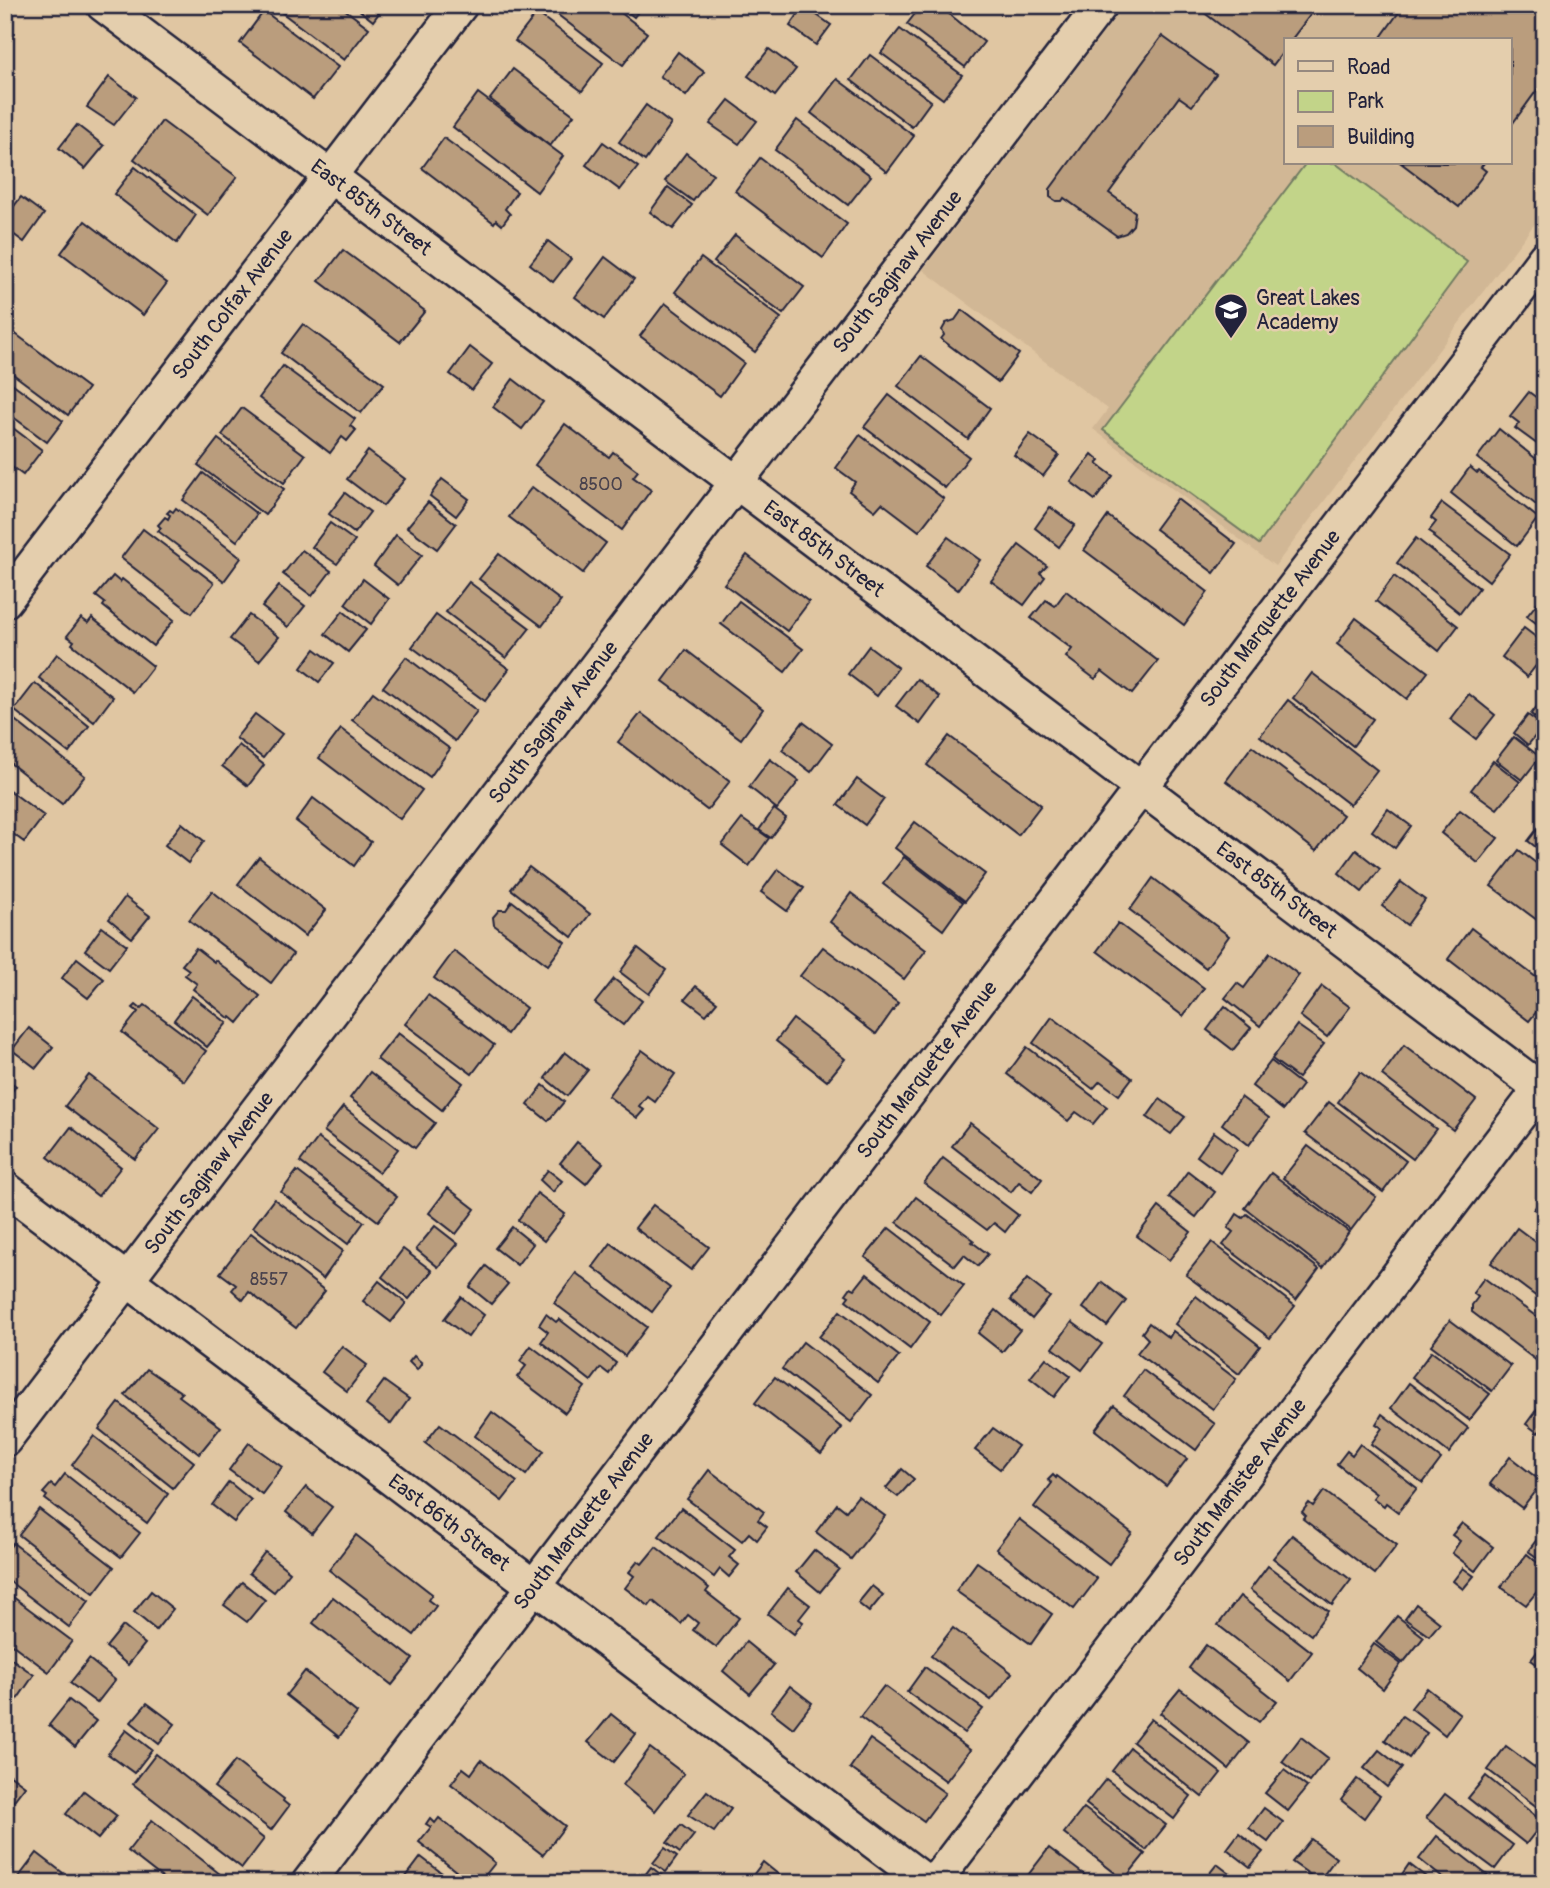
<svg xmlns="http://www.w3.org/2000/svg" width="1550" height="1888" font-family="Pangolin,sans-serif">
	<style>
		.built { fill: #d1b795; fill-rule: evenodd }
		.green { fill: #c2d489; stroke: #727b62; stroke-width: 2 }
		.building { fill: #ba9d7d; stroke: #22223b; stroke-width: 2 }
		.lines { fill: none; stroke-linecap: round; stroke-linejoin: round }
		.minor-casing { stroke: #22223b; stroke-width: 37 }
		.minor { stroke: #e4cead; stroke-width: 32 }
		.labels { text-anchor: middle; stroke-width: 5; stroke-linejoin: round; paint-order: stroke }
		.number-label { font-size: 18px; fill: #48414c }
		.street-label { font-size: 21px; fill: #22223b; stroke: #e4cead }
		.poi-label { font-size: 21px; fill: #22223b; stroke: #e4cead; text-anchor: start }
	</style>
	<rect width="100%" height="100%" fill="#e0c6a2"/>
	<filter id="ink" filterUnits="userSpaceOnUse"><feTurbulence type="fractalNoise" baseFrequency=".0143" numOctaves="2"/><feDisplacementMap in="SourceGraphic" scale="14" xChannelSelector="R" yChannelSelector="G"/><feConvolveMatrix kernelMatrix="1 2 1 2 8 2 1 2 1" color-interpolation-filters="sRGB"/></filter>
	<g filter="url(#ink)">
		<path class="built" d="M1125 5H1545V210L1275 566 1093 429 1108 409 923 270ZM1286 40H1510V163H1286Z"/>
		<polygon class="green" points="1306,163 1335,163 1467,262 1259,544 1103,430"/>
		<g class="building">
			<polygon points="272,5 339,5 369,28 344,60"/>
			<polygon points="353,5 385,5 373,21"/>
			<polygon points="545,5 611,5 647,33 623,65"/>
			<polygon points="619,5 643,5 634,17"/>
			<polygon points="922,5 938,5 984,42 965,67 907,24"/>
			<polygon points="1194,5 1317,5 1317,6 1291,40 1286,40 1286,48 1273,65"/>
			<polygon points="1404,5 1545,5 1545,32 1537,42 1545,47 1545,69 1541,75 1545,79 1510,127 1510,40 1379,40"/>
			<polygon points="804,6 831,25 816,45 790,26"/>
			<polygon points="264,11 338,67 313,99 240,43"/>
			<polygon points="537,13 603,63 582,91 515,41"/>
			<polygon points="900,29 962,75 943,99 881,53"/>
			<polygon points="1162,36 1216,75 1192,106 1179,97 1109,193 1135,212 1133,225 1126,233 1117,236 1064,198 1062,201 1056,201 1050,197 1050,189"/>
			<polygon points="769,49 796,69 775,96 748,76"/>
			<polygon points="678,52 704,72 686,96 660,76"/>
			<polygon points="870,55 931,101 912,127 851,80"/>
			<polygon points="513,69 574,115 550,146 490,99"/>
			<polygon points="109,77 136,97 114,125 87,107"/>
			<polygon points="837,79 914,136 887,172 811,113"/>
			<polygon points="478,93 563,156 537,192 453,127"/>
			<polygon points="729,100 757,121 739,144 710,124"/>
			<polygon points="646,105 671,124 645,161 619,142"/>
			<polygon points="797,120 871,176 848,205 775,150"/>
			<polygon points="162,121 237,177 208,215 134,159"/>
			<polygon points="77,125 104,146 85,169 59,148"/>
			<polygon points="444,138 517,192 505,209 510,214 502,225 496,220 494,223 422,168"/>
			<polygon points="603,142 638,167 620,190 586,165"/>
			<polygon points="686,153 713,174 693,201 665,181"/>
			<polygon points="760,158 847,224 823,258 735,191"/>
			<polygon points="1401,163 1484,163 1481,167 1486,171 1459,207"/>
			<polygon points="135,167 196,215 177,243 114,194"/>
			<polygon points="668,187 692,205 673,229 650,212"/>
			<polygon points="21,197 44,214 24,242 5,228 5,218"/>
			<polygon points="85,221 167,283 143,315 61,253"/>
			<polygon points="735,235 804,287 783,314 714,262"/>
			<polygon points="548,241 571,259 553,282 530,264"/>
			<polygon points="343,250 425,311 400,342 319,281"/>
			<polygon points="605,257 634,279 604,319 575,297"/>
			<polygon points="701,258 781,318 755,352 675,292"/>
			<polygon points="665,303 744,363 720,396 640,336"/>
			<polygon points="962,310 1019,354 998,382 941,339 944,335 942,330 946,323 955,320"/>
			<polygon points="303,324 384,384 361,413 281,353"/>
			<polygon points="13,332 88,388 68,415 5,368 5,343"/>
			<polygon points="470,347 492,364 472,390 450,374"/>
			<polygon points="921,356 990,408 968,439 898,386"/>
			<polygon points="283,366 355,419 350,426 356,430 347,441 342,437 330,453 259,398"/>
			<polygon points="5,378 63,421 47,442 5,411"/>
			<polygon points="513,379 543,402 522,429 493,407"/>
			<polygon points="1529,392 1545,404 1545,450 1515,428 1519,423 1510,416"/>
			<polygon points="889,395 969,457 945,488 864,427"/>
			<polygon points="242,408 305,455 284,483 222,435"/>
			<polygon points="5,422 42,450 23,475 5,462"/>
			<polygon points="565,424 609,457 613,452 638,471 633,477 651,490 622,530 535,465"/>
			<polygon points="1499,429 1545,466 1545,512 1477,458"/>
			<polygon points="1030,434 1059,455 1043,476 1014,455"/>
			<polygon points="860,435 944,499 919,531 882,503 875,511 849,491 855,482 836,468"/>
			<polygon points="218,439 284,489 265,515 198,465"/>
			<polygon points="368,451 405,479 383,506 347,479"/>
			<polygon points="1092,454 1100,461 1097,464 1113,476 1095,500 1071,482"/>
			<polygon points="1470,467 1477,473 1479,471 1538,518 1517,546 1451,493"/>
			<polygon points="203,473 257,514 237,541 183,500"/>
			<polygon points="442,479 469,499 456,516 430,496"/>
			<polygon points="532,487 606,543 583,573 509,517"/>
			<polygon points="345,493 370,512 354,533 329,514"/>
			<polygon points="1177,499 1236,544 1214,573 1155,529"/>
			<polygon points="428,502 456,524 437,549 407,527"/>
			<polygon points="1442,503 1510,554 1489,581 1433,537 1435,535 1429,531 1436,522 1431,518"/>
			<polygon points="1050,507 1075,525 1059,547 1035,528"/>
			<polygon points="176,508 241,558 224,581 158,531 161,528 158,525 165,517 168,519 170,515 167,513 170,510 173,512"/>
			<polygon points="1108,516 1208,592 1184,625 1084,550"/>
			<polygon points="330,523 355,541 337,564 312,547"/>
			<polygon points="143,529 214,583 192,613 121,558"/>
			<polygon points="396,535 422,555 398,585 374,566"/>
			<polygon points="948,537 980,560 958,590 926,566"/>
			<polygon points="1416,538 1479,588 1460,613 1397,563"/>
			<polygon points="1019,545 1047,566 1040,573 1045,577 1024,605 991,581"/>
			<polygon points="302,550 331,571 312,596 283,574"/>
			<polygon points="499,554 561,601 542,626 479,579"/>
			<polygon points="747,555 809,602 787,631 724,584"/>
			<polygon points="113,576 120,582 122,579 174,620 153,646 103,606 105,603 96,596"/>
			<polygon points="1394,576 1458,626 1439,651 1376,601"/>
			<polygon points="363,579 389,599 371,624 345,604"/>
			<polygon points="469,582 530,628 506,658 446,612"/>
			<polygon points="279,586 305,606 288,627 262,607"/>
			<polygon points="1066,591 1158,661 1132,694 1102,671 1095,679 1066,657 1072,649 1031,618 1046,600 1055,606"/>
			<polygon points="1545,593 1545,630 1527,616"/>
			<polygon points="739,601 803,649 785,672 721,624"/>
			<polygon points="343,611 366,630 348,652 325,634"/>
			<polygon points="249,615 279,637 259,661 230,639"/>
			<polygon points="436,615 509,669 485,701 412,647"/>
			<polygon points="81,618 88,623 92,618 153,666 133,692 72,644 74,641 67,636"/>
			<polygon points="1356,618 1428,672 1407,699 1337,644"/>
			<polygon points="1524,628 1545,644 1545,654 1527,677 1502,657"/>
			<polygon points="869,646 898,668 877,696 848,674"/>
			<polygon points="315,649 334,663 319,682 301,668"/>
			<polygon points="686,650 763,709 741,739 663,681"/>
			<polygon points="57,654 113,697 94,722 39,678"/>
			<polygon points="406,657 477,711 455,741 383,687"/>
			<polygon points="1312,673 1373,719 1353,746 1293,698"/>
			<polygon points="917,679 940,697 920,724 896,706"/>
			<polygon points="35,683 89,726 69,753 14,710"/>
			<polygon points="373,692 450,749 430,777 352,720"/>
			<polygon points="1469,694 1495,715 1476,739 1450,719"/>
			<polygon points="1545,696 1545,726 1531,714"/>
			<polygon points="1288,700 1377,770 1350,805 1260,736"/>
			<polygon points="6,713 85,776 62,804 5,759"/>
			<polygon points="641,713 730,781 707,810 618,742"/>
			<polygon points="255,714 282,734 263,758 236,738"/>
			<polygon points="1528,715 1543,726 1528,745 1514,733"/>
			<polygon points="803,722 832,744 811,772 782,750"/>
			<polygon points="341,729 422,790 400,819 319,758"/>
			<polygon points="949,736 1041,805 1018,835 927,765"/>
			<polygon points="1514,737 1540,757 1522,780 1496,760"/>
			<polygon points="239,745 264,765 248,786 222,766"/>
			<polygon points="1252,746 1343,815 1316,851 1226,781"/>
			<polygon points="770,759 799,781 777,809 749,787"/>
			<polygon points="1493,761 1520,782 1497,809 1471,790"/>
			<polygon points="857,779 884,799 865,825 838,805"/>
			<polygon points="5,787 44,816 24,842 5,828"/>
			<polygon points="313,798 371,842 354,866 296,821"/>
			<polygon points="774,809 786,818 771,838 759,830"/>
			<polygon points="1388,809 1411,826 1395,848 1372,831"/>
			<polygon points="1460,810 1498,838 1478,863 1441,833"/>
			<polygon points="742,819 769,838 749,866 722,845"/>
			<polygon points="1545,819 1545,854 1528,841"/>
			<polygon points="915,822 985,874 965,901 895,848"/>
			<polygon points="182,823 204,841 188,863 165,845"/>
			<polygon points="1356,850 1380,869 1362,892 1339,873"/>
			<polygon points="1519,850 1545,870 1545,926 1491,886"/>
			<polygon points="259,857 326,910 305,936 238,884"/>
			<polygon points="904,857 963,902 943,930 883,884"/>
			<polygon points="529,867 590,914 572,937 511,889"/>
			<polygon points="778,869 804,888 787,911 761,892"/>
			<polygon points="1153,878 1229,936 1206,968 1130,910"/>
			<polygon points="1401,882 1425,900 1407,925 1382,906"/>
			<polygon points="212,891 293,954 271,983 189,920"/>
			<polygon points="851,893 926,950 904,979 830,922"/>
			<polygon points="125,897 150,916 132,938 109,919"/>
			<polygon points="512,901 565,942 548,965 494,925 493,917 499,910 506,910"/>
			<polygon points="1118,923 1204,988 1183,1016 1097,951"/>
			<polygon points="102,927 127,945 109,968 85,950"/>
			<polygon points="1471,928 1545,984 1545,1001 1529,1021 1448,959"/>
			<polygon points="823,947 898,1003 876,1034 800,976"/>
			<polygon points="196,948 214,962 215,960 260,996 238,1023 231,1017 230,1019 193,989 197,984 185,975 189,970 182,965"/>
			<polygon points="638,948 666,970 649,994 620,972"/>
			<polygon points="454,951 526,1008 507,1034 434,978"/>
			<polygon points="1270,953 1299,975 1260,1026 1225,998 1237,983 1244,988"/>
			<polygon points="77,958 104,979 88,998 62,978"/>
			<polygon points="614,979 642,1001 623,1025 595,1003"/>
			<polygon points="696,986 717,1002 706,1015 685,999"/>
			<polygon points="1322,986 1350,1007 1327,1037 1300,1016"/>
			<polygon points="428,995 494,1045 472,1074 405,1024"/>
			<polygon points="192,996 227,1023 207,1047 174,1020"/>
			<polygon points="136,1005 141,1009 145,1005 206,1051 184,1081 122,1032 138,1012 133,1008"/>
			<polygon points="1225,1006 1251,1028 1233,1050 1207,1030"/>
			<polygon points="1052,1017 1132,1078 1119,1095 1100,1081 1093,1089 1033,1043"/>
			<polygon points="793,1019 845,1059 827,1081 776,1041"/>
			<polygon points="1297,1025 1324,1044 1298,1078 1272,1059"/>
			<polygon points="29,1028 53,1047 36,1068 12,1050"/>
			<polygon points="398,1033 463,1083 442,1110 377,1059"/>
			<polygon points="1404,1045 1476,1100 1453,1130 1382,1075"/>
			<polygon points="1027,1047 1107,1107 1093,1124 1076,1112 1068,1121 1007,1074"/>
			<polygon points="642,1050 675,1074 655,1102 647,1096 639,1106 644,1110 637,1118 608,1096"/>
			<polygon points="565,1052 588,1070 567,1096 545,1078"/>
			<polygon points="1271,1061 1302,1085 1283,1110 1252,1086"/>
			<polygon points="370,1072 435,1123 415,1148 350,1098"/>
			<polygon points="1360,1072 1436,1129 1413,1159 1338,1102"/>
			<polygon points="89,1075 159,1129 135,1159 65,1106"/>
			<polygon points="5,1078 16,1086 5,1100"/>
			<polygon points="543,1085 564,1102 548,1121 528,1105"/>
			<polygon points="1241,1097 1269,1118 1249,1145 1222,1124"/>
			<polygon points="1160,1099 1185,1117 1171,1134 1147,1117"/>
			<polygon points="1329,1102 1406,1161 1383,1192 1305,1133"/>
			<polygon points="343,1107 398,1149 379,1173 324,1131"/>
			<polygon points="970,1123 1042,1179 1032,1192 1019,1182 1011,1192 952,1146"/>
			<polygon points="71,1127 121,1167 98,1196 48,1157"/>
			<polygon points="1214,1132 1237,1149 1220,1173 1197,1156"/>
			<polygon points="318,1138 397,1197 378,1221 300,1162"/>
			<polygon points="577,1142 603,1163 586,1184 560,1163"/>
			<polygon points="1308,1146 1376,1197 1351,1230 1283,1178"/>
			<polygon points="943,1158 1018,1215 1005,1232 994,1223 987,1230 924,1183"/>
			<polygon points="548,1170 562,1181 553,1192 540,1180"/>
			<polygon points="297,1171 364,1222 348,1244 281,1192"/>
			<polygon points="1188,1171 1215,1192 1196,1217 1169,1197"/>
			<polygon points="1271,1173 1349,1232 1323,1268 1245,1208"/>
			<polygon points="448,1188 475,1209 456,1234 429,1213"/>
			<polygon points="537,1193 565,1214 544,1241 518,1220"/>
			<polygon points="1545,1195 1545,1217 1534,1209"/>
			<polygon points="916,1197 974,1240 972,1242 988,1254 978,1266 964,1255 955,1266 897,1222"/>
			<polygon points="274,1199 343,1251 323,1279 253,1227"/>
			<polygon points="653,1205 709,1247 691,1270 635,1228"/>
			<polygon points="1159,1207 1191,1232 1169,1260 1137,1236"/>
			<polygon points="1237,1214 1243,1218 1247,1214 1319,1269 1296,1300 1223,1245 1233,1232 1228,1228"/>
			<polygon points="435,1226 458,1244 438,1267 416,1249"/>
			<polygon points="512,1227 533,1244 517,1265 495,1248"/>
			<polygon points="889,1228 964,1286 941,1315 865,1257"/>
			<polygon points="1517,1228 1545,1249 1545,1303 1491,1263"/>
			<polygon points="251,1233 325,1291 296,1328 249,1292 243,1300 232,1290 236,1285 220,1273"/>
			<polygon points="1212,1242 1295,1306 1270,1338 1186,1275"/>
			<polygon points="611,1243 670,1288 652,1312 593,1267"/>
			<polygon points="403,1249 432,1271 409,1299 382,1277"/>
			<polygon points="486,1266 508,1284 491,1304 470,1287"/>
			<polygon points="576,1273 647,1327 625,1356 554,1303"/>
			<polygon points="867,1274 930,1322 910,1349 846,1300 849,1296 846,1294 851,1287 855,1289"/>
			<polygon points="1484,1278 1545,1323 1545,1367 1472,1312 1472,1305 1478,1297 1473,1293"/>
			<polygon points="1027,1279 1050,1297 1032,1319 1010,1300"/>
			<polygon points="379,1281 406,1303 391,1322 363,1301"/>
			<polygon points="1102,1282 1126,1301 1107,1326 1083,1308"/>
			<polygon points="1196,1296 1260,1346 1239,1374 1175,1324"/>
			<polygon points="461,1297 484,1315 468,1337 444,1319"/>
			<polygon points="996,1310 1020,1330 1002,1352 978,1333"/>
			<polygon points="840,1311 899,1356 878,1383 819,1337"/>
			<polygon points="546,1314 556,1322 559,1319 616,1363 609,1374 601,1368 591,1381 541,1342 548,1332 539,1325"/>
			<polygon points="1450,1320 1511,1366 1492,1391 1431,1345"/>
			<polygon points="1072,1322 1102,1344 1082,1370 1053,1348"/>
			<polygon points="1149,1323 1169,1338 1173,1331 1236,1379 1213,1409 1137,1353 1148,1339 1142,1333"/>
			<polygon points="803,1342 872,1395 851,1422 782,1369"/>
			<polygon points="342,1346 367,1365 347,1391 322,1372"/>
			<polygon points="531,1346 585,1387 565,1413 517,1377 526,1366 520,1361"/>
			<polygon points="1432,1351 1490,1394 1469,1420 1412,1377"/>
			<polygon points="414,1356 422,1363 417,1370 409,1362"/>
			<polygon points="1046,1358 1070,1376 1054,1397 1030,1378"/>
			<polygon points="147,1369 182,1393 179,1396 221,1427 199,1454 125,1395"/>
			<polygon points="1143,1370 1215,1424 1196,1450 1124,1396"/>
			<polygon points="775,1377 842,1428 821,1454 755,1403"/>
			<polygon points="384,1381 409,1399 391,1424 366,1405"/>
			<polygon points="1409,1383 1468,1428 1449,1453 1391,1408"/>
			<polygon points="119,1403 194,1462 173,1488 99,1429"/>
			<polygon points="1114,1405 1187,1459 1166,1486 1095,1430"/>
			<polygon points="1540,1405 1545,1409 1545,1428 1543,1427 1538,1433 1526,1424"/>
			<polygon points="492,1412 544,1451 526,1475 475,1436"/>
			<polygon points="1382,1414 1441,1459 1423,1483 1371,1444 1382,1428 1376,1424"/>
			<polygon points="440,1424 517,1482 502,1501 425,1443"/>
			<polygon points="993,1428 1018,1446 1000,1469 975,1450"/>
			<polygon points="94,1436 168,1494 147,1523 72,1465"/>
			<polygon points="249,1443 282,1467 262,1494 229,1470"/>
			<polygon points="1360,1444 1417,1488 1398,1512 1386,1503 1384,1506 1373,1498 1376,1494 1337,1464 1347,1451 1352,1455"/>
			<polygon points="1510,1457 1542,1482 1522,1508 1490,1484"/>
			<polygon points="902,1469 914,1479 898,1497 886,1488"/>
			<polygon points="709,1470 764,1512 758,1520 767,1527 757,1540 749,1533 742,1541 687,1499"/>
			<polygon points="65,1474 140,1533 121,1557 45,1499 47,1496 43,1493 51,1484 55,1487"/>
			<polygon points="1053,1475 1056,1478 1057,1476 1132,1533 1109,1564 1034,1507 1052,1483 1048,1480"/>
			<polygon points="229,1482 251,1500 234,1522 212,1505"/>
			<polygon points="306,1487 332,1507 312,1533 286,1512"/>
			<polygon points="1324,1491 1397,1545 1375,1574 1303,1519 1306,1516 1302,1512 1309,1503 1313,1506"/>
			<polygon points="858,1496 885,1516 851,1559 816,1532 837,1504 846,1511"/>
			<polygon points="681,1508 735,1550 729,1557 739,1565 729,1577 720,1569 714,1577 659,1536"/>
			<polygon points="39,1509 114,1567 94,1593 19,1535"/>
			<polygon points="1019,1519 1097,1579 1074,1609 996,1549"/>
			<polygon points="1462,1523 1493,1547 1475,1571 1452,1553 1460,1541 1452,1535"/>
			<polygon points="1545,1529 1545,1563 1528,1551"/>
			<polygon points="356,1535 432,1594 428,1600 436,1606 414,1635 329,1570"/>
			<polygon points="1292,1535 1351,1580 1332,1605 1273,1558"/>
			<polygon points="13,1543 89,1601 69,1627 5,1578 5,1553"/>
			<polygon points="656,1547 709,1588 706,1592 739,1618 716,1647 693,1630 698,1623 688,1615 681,1624 653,1601 649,1606 625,1588 634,1576 629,1572 638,1561 642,1564"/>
			<polygon points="814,1550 839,1569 820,1592 796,1572"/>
			<polygon points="265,1552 290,1572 274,1592 249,1573"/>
			<polygon points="1527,1554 1545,1569 1545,1582 1526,1605 1501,1587"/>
			<polygon points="977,1562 1052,1614 1031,1644 956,1591"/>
			<polygon points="1268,1566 1328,1611 1311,1635 1250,1590"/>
			<polygon points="1463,1568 1474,1576 1463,1589 1453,1581"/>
			<polygon points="242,1582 265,1600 247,1622 224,1605"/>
			<polygon points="872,1586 883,1595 869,1612 858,1603"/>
			<polygon points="788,1588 810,1605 799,1619 803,1622 794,1634 768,1614"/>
			<polygon points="5,1591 72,1641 49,1672 5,1639"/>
			<polygon points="151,1591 173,1609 156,1630 134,1612"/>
			<polygon points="1240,1596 1312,1652 1290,1681 1218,1625"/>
			<polygon points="333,1597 413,1659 392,1685 313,1623"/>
			<polygon points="1416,1604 1440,1623 1429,1636 1405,1619"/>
			<polygon points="1397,1616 1424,1637 1403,1663 1376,1642"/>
			<polygon points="123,1626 145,1644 128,1665 106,1647"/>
			<polygon points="953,1628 1012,1673 991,1700 931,1656"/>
			<polygon points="1545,1641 1545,1670 1531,1660"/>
			<polygon points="746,1642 774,1665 750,1694 723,1671"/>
			<polygon points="1374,1644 1401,1664 1383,1689 1357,1668"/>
			<polygon points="1206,1645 1277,1701 1259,1722 1189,1668"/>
			<polygon points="5,1654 34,1675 14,1704 5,1697"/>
			<polygon points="89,1659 115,1680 97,1703 70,1683"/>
			<polygon points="925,1667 983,1709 964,1733 907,1692"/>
			<polygon points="305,1671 357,1713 339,1737 286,1695"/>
			<polygon points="790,1686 812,1703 793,1728 771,1711"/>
			<polygon points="884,1686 970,1750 946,1781 860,1717"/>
			<polygon points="1427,1688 1460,1714 1445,1735 1411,1708"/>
			<polygon points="1180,1689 1249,1743 1229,1769 1160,1713"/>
			<polygon points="69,1700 96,1721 75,1747 49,1725"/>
			<polygon points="147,1703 175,1724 159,1744 131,1722"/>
			<polygon points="611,1714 636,1734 614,1762 588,1742"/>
			<polygon points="1402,1716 1427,1733 1409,1758 1385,1740"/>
			<polygon points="1151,1719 1221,1773 1202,1797 1133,1742"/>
			<polygon points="126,1730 152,1750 134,1773 108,1754"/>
			<polygon points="1301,1737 1328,1758 1309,1782 1282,1762"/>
			<polygon points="870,1739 945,1793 924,1821 850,1768"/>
			<polygon points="1506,1746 1545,1775 1545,1813 1488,1770"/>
			<polygon points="650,1748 684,1774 655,1811 623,1785"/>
			<polygon points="1130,1748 1191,1796 1174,1819 1112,1771"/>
			<polygon points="1379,1750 1402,1768 1387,1787 1364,1768"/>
			<polygon points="156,1754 264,1839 242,1868 133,1784"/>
			<polygon points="481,1760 565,1826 543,1855 451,1784 463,1768 471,1774"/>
			<polygon points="235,1761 284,1799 283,1801 289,1806 271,1830 214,1787"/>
			<polygon points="1284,1770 1307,1787 1288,1811 1265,1793"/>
			<polygon points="5,1771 25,1786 5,1812"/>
			<polygon points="1486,1776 1543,1822 1526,1844 1468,1798"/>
			<polygon points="1106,1779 1166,1825 1146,1850 1086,1804"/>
			<polygon points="1357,1779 1380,1796 1364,1818 1341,1800"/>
			<polygon points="84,1791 117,1816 98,1839 66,1814"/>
			<polygon points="707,1791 731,1809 714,1832 688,1815"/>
			<polygon points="1445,1794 1513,1845 1495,1869 1426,1818"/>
			<polygon points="1084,1808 1145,1854 1124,1880 1064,1833"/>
			<polygon points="1264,1808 1283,1822 1268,1842 1249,1828"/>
			<polygon points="430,1818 435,1823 439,1818 495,1863 479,1883 471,1883 419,1842 431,1827 426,1824"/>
			<polygon points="152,1820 230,1882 229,1883 169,1883 128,1851"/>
			<polygon points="681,1825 694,1835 680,1853 667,1843"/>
			<polygon points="1239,1833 1263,1852 1250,1867 1227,1849"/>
			<polygon points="1437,1836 1495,1881 1494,1883 1449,1883 1419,1859"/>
			<polygon points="1311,1839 1336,1858 1319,1881 1292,1862"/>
			<polygon points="665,1848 677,1857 666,1872 653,1863"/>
			<polygon points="1049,1848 1095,1883 1031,1883 1025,1879"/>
			<polygon points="37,1853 63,1873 56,1883 24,1883 18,1878"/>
			<polygon points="421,1857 455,1883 405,1883 403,1881"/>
			<polygon points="763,1862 789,1883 747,1883"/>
			<polygon points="1217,1864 1238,1880 1236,1883 1202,1883"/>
			<polygon points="1409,1864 1434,1883 1396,1883"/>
			<polygon points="651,1867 672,1883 639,1883"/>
		</g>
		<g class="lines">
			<g class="minor-casing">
				<g id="minor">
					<path id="s1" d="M103 5 1545 1092"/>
					<path id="s2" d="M5 601 461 5"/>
					<path id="s3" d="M5 1188 928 1883"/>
					<path id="s4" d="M5 1440 1101 5"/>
					<path id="s5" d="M308 1883 1545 257"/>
					<path id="s6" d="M934 1883 1545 1082"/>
				</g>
			</g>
			<use href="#minor" class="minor"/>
		</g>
	</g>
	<defs>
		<g id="school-pin" transform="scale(1.75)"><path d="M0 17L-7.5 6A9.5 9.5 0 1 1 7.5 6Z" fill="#22223b" stroke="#e4cead"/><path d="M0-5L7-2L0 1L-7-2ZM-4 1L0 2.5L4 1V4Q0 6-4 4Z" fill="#fff"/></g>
	</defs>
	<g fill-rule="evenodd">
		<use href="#school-pin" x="1231" y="310"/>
	</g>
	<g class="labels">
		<g class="number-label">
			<text x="601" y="490">8500</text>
			<text x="269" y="1285">8557</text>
		</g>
		<g class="street-label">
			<text dy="7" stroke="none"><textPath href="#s1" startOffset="336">East 85th Street</textPath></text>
			<text dy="7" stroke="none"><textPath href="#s4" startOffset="1470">South Saginaw Avenue</textPath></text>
			<text dy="7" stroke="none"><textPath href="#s2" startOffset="374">South Colfax Avenue</textPath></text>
			<text dy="7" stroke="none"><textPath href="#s1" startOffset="903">East 85th Street</textPath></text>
			<text dy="7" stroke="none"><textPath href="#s5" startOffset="1589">South Marquette Avenue</textPath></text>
			<text dy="7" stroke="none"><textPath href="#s4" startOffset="903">South Saginaw Avenue</textPath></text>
			<text dy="7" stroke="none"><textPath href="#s1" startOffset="1470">East 85th Street</textPath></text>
			<text dy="7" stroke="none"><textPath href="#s5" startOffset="1022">South Marquette Avenue</textPath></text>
			<text dy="7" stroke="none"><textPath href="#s4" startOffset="336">South Saginaw Avenue</textPath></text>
			<text dy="7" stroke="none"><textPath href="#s6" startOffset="504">South Manistee Avenue</textPath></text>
			<text dy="7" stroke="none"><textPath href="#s5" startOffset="455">South Marquette Avenue</textPath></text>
			<text dy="7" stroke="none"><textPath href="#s3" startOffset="556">East 86th Street</textPath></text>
		</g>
		<g class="poi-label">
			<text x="1256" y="305">Great Lakes<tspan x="1256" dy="24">Academy</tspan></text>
		</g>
	</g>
	<rect width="1550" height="1888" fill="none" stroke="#e4cead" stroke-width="28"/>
	<rect x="14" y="14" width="1522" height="1860" fill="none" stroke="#22223b" stroke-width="2.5" filter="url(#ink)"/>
	<rect x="1284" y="38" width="228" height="126" fill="#e4cead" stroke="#96897f" stroke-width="2"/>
	<rect x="1298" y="61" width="35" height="10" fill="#e4cead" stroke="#96897f" stroke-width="2"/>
	<text x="1347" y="74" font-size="21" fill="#22223b">Road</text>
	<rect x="1298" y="91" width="35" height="21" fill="#c2d489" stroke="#96897f" stroke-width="2"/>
	<text x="1347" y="108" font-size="21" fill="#22223b">Park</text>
	<rect x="1298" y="126" width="35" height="21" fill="#ba9d7d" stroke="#96897f" stroke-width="2"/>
	<text x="1347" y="144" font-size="21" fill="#22223b">Building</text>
</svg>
